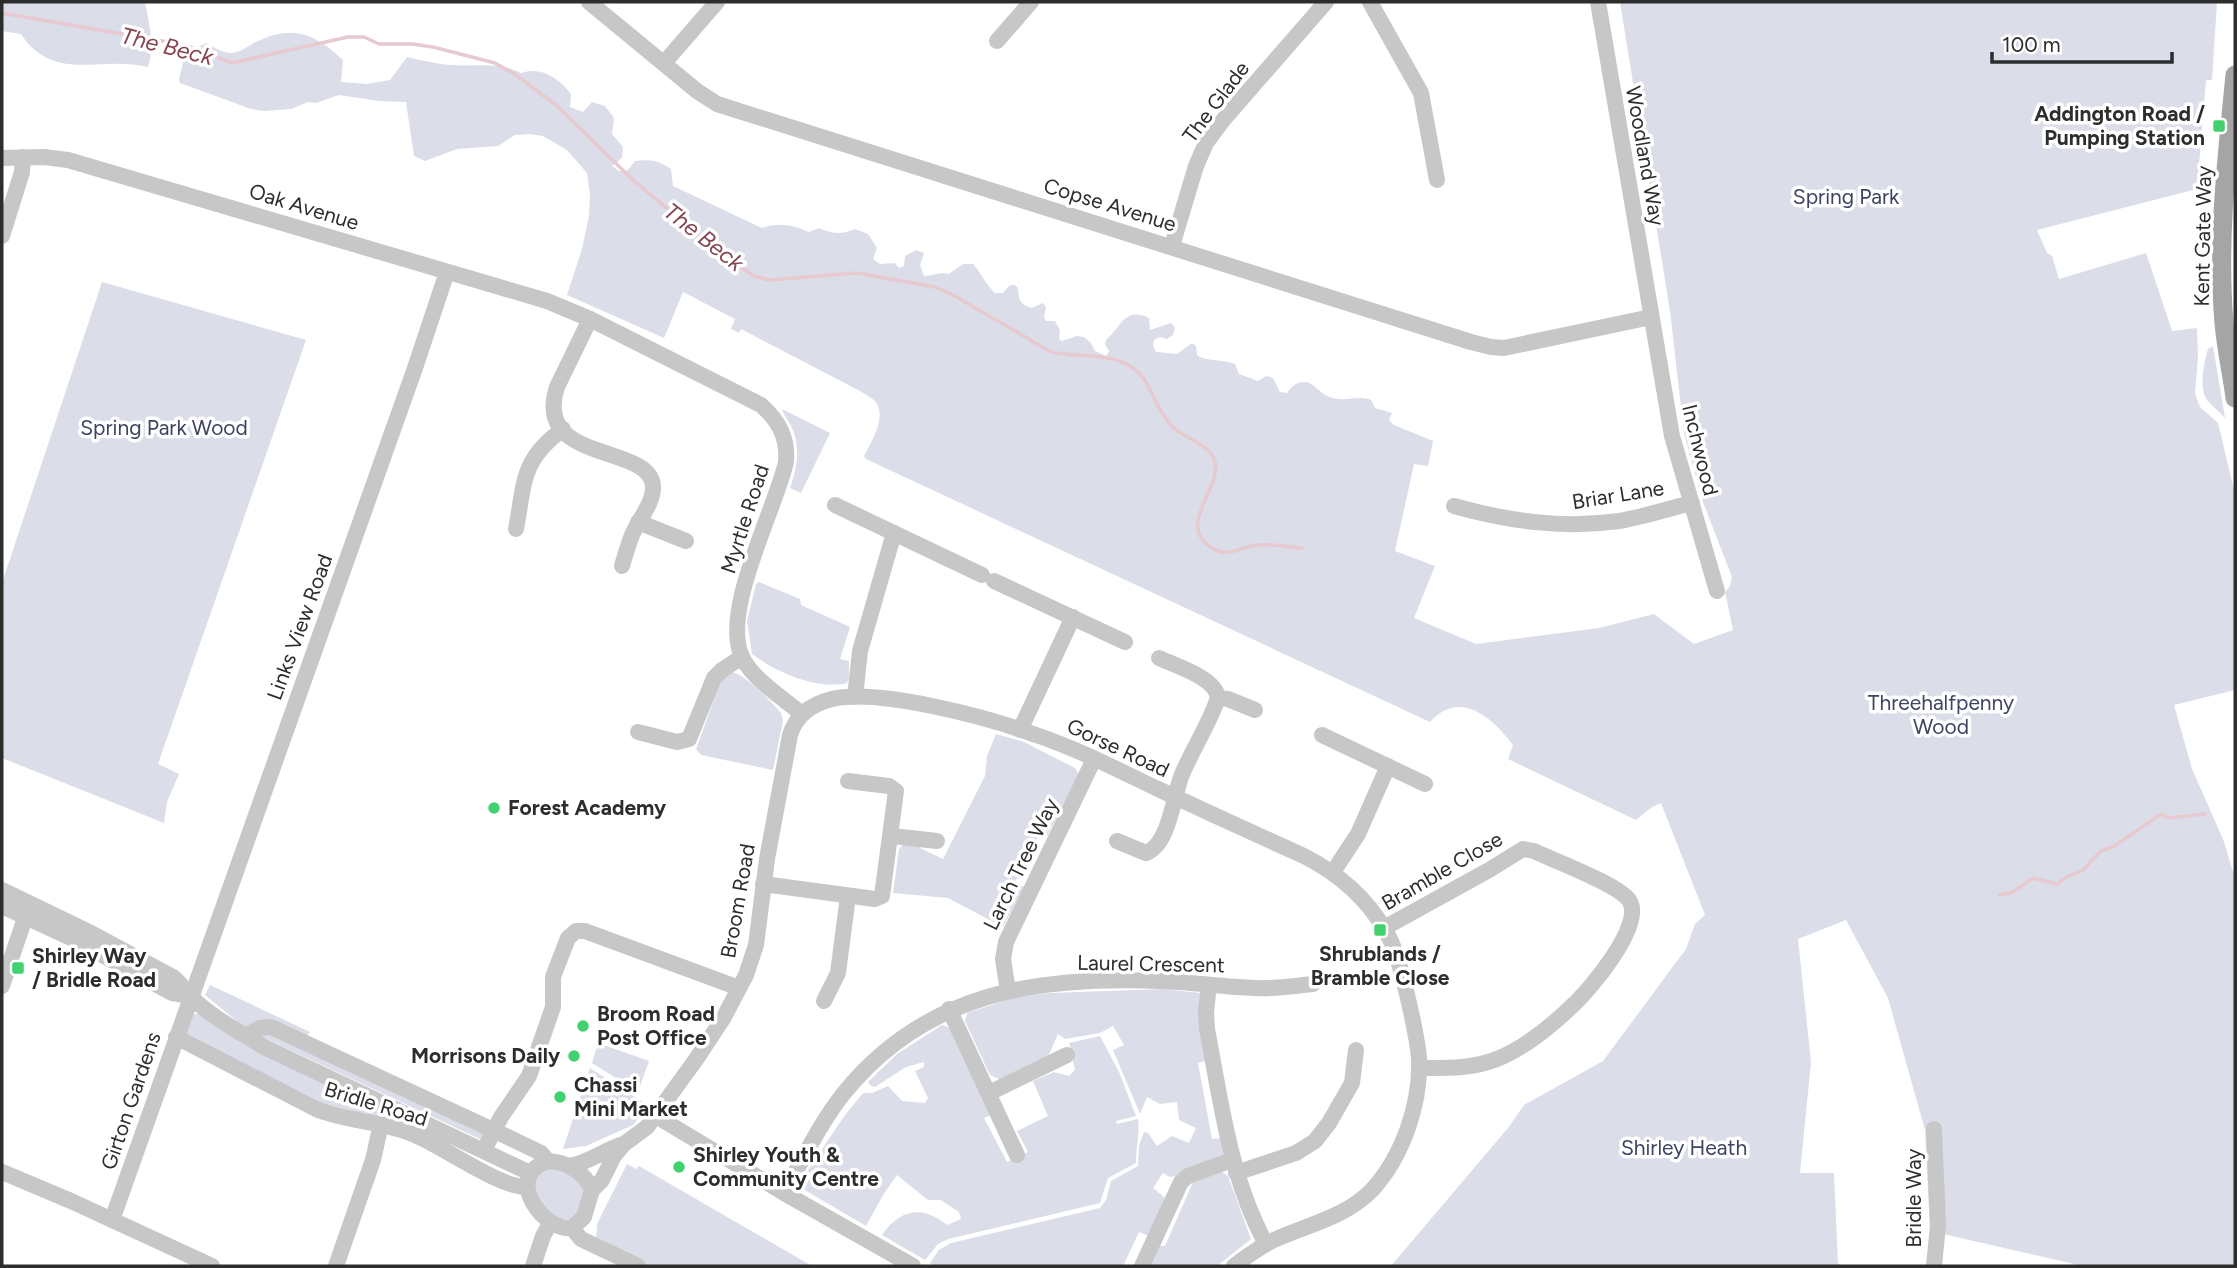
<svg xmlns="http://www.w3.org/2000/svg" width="2237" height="1268" font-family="Figtree,sans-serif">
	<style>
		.green { fill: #dbdde9 }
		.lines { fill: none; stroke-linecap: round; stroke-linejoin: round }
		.stream { stroke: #e7c9d0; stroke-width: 3.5 }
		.minor { stroke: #c7c7c7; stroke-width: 16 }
		.major { stroke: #a5a5a5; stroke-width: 19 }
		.poi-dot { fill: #40d26f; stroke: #fff; stroke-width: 2.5 }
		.labels { text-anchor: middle; stroke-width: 7; stroke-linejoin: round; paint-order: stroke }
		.street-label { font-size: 21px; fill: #2d2d2d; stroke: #fff }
		.poi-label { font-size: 21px; font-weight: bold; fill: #2d2d2d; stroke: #fff; text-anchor: start }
		.park-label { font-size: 21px; fill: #3f4263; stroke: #fff }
		.water-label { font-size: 23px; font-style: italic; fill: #854452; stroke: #fff }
	</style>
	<rect width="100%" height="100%" fill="#fff"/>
	<g class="green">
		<path d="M2 2H145C149 24 155 45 148 67 101 55 54 84 21 34L2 31Z"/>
		<path d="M1620 2H2217L2212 80H2206L2197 189 2037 230 2047 253 2052 256 2059 279 2146 253 2172 331 2197 328 2198 358 2195 393 2200 407 2218 423 2235 494V690L2174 705 2192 769 2223 839 2235 878V1266H2083L1930 1231 1925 1130 1888 998 1846 920 1798 939 1811 1062 1800 1173H1834L1838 1263 1841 1266H1391L1508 1128 1524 1105 1603 1061 1686 949 1695 924 1705 915 1661 803 1652 807 1636 820 1508 759 1513 745C1492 717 1460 689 1430 722L866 459 864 456C871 442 888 416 875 401 871 397 865 394 860 391L741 329 739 333 731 329 735 319 683 292 664 338 567 295 582 249 589 216 590 195 587 173 567 150 543 136 529 134 515 135 498 146 457 149 425 161 414 156 406 102 379 101 339 95 316 103 308 102 291 109 264 111 251 109 180 83 179 79 185 54 206 43C214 47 223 53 231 53 240 53 248 46 256 42 292 24 315 33 343 60L341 82 367 84 390 80 407 57C421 60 436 64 450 65 474 67 499 61 521 73 541 66 559 78 571 94L570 107 583 112 592 102 605 106 614 118 612 134 623 147 622 158 612 166 619 171 628 170 635 161C650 159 658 160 671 169L673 186 762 228C780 222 792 225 809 232L819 228C832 234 842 235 855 229L868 234 877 248 873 259 880 264 895 263 899 268 904 266 905 256 916 250 924 253 920 265 924 276C933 276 941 271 949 274L963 264H973C983 275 983 281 995 293H1003L1010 285H1015L1018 288C1019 300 1019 304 1032 308L1043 303 1046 307 1044 318 1046 321H1055L1060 330 1059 339 1062 341 1077 336 1084 337 1091 343 1095 351 1106 356 1109 351 1105 344 1106 340C1120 329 1124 306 1149 318L1150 330 1171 323 1175 328 1173 335 1167 339 1160 337 1154 340 1153 346 1156 352 1177 354 1192 343 1196 346 1197 355C1206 362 1223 359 1235 364L1239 374 1258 381 1266 376 1273 378 1280 392 1287 393C1291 387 1297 381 1305 382 1315 383 1320 395 1333 398 1347 402 1358 395 1371 400L1375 408 1392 413 1389 420 1394 425 1433 441 1428 466 1414 464 1395 551 1435 566 1414 618 1476 644 1599 628 1654 614 1694 644 1733 630 1725 592 1730 586 1732 577 1703 502 1684 433 1670 311Z"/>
		<polygon points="102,282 306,340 158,764 179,774 167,802 164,823 2,758 2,583"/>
		<path d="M2213 346 2225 418C2220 412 2213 407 2208 401 2198 389 2204 363 2208 349Z"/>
		<path d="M782 409 830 433 801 493 790 488C797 468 801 448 792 428 789 421 783 414 782 409Z"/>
		<path d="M759 582 800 599 801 605 850 627 840 659 849 661V678L847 683C816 690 776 672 752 654L747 621 756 584Z"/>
		<path d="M731 672C744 673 772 702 781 713L783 721 773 770 701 755 696 749 722 678Z"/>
		<polygon points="996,734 1024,742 1075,768 1079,774 1047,836 1040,833 1015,882 1024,887 1003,927 948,898 893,893 899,849 904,843 920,843 920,848 943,859 985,776 987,756"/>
		<polygon points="210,985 310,1032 307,1036 245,1028 205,995"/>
		<polygon points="1163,989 1201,993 1208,1060 1198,1063 1212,1139 1222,1138 1225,1155 1177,1176 1170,1177 1163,1173 1153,1188 1164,1197 1165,1201 1151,1237 1139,1232 1123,1266 935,1266 930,1263 939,1250 951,1243 1100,1208 1106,1200 1111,1181 1138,1166 1139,1145 1144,1132 1148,1133 1157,1146 1172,1136 1189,1143 1196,1128 1179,1120 1177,1102 1160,1104 1147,1097 1140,1114 1113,1050 1124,1045 1113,1026 1100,1033 1065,1039 1058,1034 1047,1059 1000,1082 999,1079 990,1075 965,1021 967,1013 1016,997 1051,993"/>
		<polygon points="193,1014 199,1014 220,1028 402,1120 402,1124 331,1111 186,1034"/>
		<path d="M942 1025 950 1028 991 1115 984 1118 1007 1162 1028 1152 1017 1131 1048 1116 1033 1081 1054 1072 1069 1076 1075 1070 1069 1043 1100 1036 1119 1072 1136 1116 1116 1121 1117 1124 1138 1119C1140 1134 1136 1147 1136 1163L1108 1178 1100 1203 948 1239 938 1244 925 1260 882 1235C900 1209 922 1205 947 1225L961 1219 959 1212 941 1200H928L897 1175 883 1195 866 1226 803 1189 802 1179 845 1115 863 1093H872L888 1086 902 1101 925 1103 928 1098 915 1071 924 1067V1062L906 1067 875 1087 871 1086 868 1082 897 1054Z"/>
		<polygon points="263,1032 484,1133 482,1140 260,1036"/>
		<polygon points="598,1043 649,1061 638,1092 592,1063"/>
		<polygon points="590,1068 649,1106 633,1125 586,1146 563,1149"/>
		<polygon points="627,1164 636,1169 639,1166 812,1266 649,1266 596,1241 597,1224"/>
		<path d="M550 1167 575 1177 585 1192 577 1214 570 1220C553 1222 527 1193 536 1176 538 1172 546 1170 550 1167Z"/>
		<polygon points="1222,1172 1228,1176 1251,1239 1217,1266 1150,1266 1160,1246 1165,1246 1193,1182"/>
	</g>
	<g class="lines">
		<g class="stream">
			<path d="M2 13 185 45 232 63 348 37H364L379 44H412L433 47 495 63 516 75 556 105 634 181 730 260 754 276 769 280 857 273 935 287 953 295 1051 352C1085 360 1127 348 1147 384 1155 398 1162 418 1175 429 1187 439 1211 445 1215 462 1221 489 1178 523 1209 546 1227 560 1241 546 1259 545 1273 544 1288 547 1302 548"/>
			<polyline points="1999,895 2013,892 2033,878 2057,884 2065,878 2083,870 2101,851 2113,847 2161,814 2168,818 2205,814"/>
		</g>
		<g class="minor">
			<polyline points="589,2 697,91 717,104 1471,342 1491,347 1504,348 1651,317"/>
			<polyline points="1370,2 1421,93 1437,180"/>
			<polyline points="1598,2 1672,436 1717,591"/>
			<polyline points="997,41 1031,2"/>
			<polyline points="664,63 717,2"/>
			<path d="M2 158 44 157 68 160 547 301 590 319 761 405C779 421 788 438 786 462 775 511 719 614 743 659 755 681 783 698 802 714"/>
			<polyline points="2,236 22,172 23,157"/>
			<polyline points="1172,246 1196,166 1206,143 1224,119 1326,2"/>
			<path d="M590 319 557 387C532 464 650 443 653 486 654 503 638 520 632 535 628 545 625 556 622 566"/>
			<polyline points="835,505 982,575"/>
			<path d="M1454 506C1508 521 1562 529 1619 521 1643 517 1667 509 1692 503"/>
			<polyline points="638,522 686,541"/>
			<path d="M516 529C525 481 521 460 563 429"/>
			<polyline points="994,581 1125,642"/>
			<path d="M1159 658C1176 666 1216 678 1218 698L1228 699 1255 710"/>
			<polyline points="855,697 860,651 894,533"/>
			<polyline points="1020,730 1073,617"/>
			<polyline points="638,732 677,742 689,739 714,678 722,670 742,657"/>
			<polyline points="1322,735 1425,784"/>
			<polyline points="892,836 937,841"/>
			<path d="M1117 841 1146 853C1171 843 1173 793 1183 772 1194 747 1209 724 1218 698"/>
			<polyline points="1333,872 1358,834 1388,766"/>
			<polyline points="763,884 875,899 882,896 896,791 889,786 848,781"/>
			<path d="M2 890 91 933 173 977C181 983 184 990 191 997 211 1017 240 1032 264 1047L530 1173"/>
			<polyline points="2,906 71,938 172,993 190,996"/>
			<path d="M1384 928 1489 870 1523 849 1534 851C1555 861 1617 884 1629 900 1646 924 1589 991 1571 1007 1550 1027 1525 1048 1497 1059 1472 1069 1446 1068 1419 1068"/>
			<path d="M1209 985 1206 1012 1207 1029C1221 1102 1230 1178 1266 1244"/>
			<polyline points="2,986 28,909"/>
			<polyline points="1008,991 1003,959 1006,942 1094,759"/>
			<polyline points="824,1001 838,973 848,896"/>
			<polyline points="949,1009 1017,1155"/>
			<polyline points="246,1036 260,1028 271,1027 493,1130 541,1153 548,1161"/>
			<path d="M176 1037 316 1109C348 1122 384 1121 415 1135 444 1147 500 1188 527 1187"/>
			<polyline points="989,1093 1067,1055"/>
			<polyline points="656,1116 784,1193 913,1266"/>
			<polyline points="1934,1129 1938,1225 1934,1266"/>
			<polyline points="484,1150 501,1117 529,1076 553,1007 553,977 556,969 568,938 576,931 585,931 739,988"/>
			<path d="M548 1161C567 1162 585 1172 592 1190L584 1217 572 1228C546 1233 501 1177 548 1161Z"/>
			<path d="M569 1166C589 1163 605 1149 624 1144"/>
			<polyline points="2,1172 71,1201 212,1266"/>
			<polyline points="1236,1173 1296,1153 1315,1141 1329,1123 1352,1083 1356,1050"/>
			<path d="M592 1190 602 1180 614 1156 624 1144 647 1127 697 1058 724 1017 746 975 756 945 767 859 790 735C796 715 812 704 832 699 879 688 990 718 1036 735 1078 749 1118 770 1158 789 1207 812 1255 834 1304 856 1337 873 1366 897 1385 930 1396 948 1401 970 1406 990 1411 1012 1417 1035 1419 1058 1421 1103 1403 1156 1372 1190 1346 1217 1307 1225 1274 1240 1259 1247 1246 1257 1234 1266"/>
			<path d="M784 1193C803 1159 820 1123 844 1093 926 992 1037 976 1160 981 1192 982 1223 987 1255 988 1275 989 1294 986 1313 984"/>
			<polyline points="112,1220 415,368 447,272"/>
			<polyline points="572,1228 581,1239 638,1266"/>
			<polyline points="336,1266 373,1160 381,1124"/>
			<polyline points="533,1266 543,1236 551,1222"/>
			<polyline points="1142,1266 1181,1182 1188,1176 1232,1160"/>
		</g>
		<path class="major" d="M2235 75C2227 157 2217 240 2224 323 2226 348 2232 374 2235 398"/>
	</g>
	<g class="poi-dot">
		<rect x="2212" y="119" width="14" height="14" rx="3.5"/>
		<circle cx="494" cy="808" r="7"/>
		<rect x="1373" y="923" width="14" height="14" rx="3.5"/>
		<rect x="11" y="961" width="14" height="14" rx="3.5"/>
		<circle cx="583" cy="1026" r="7"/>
		<circle cx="574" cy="1056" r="7"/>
		<circle cx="560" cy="1097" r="7"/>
		<circle cx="679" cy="1167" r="7"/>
	</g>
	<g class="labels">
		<g class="street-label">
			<text transform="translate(1216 102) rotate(-53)" y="7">The Glade</text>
			<text transform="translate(1645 156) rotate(80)" y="7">Woodland Way</text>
			<text transform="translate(1110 205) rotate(17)" y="7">Copse Avenue</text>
			<text transform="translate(304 207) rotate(17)" y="7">Oak Avenue</text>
			<text transform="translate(2203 236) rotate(-89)" y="7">Kent Gate Way</text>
			<text transform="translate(1700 450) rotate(76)" y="7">Inchwood</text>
			<text transform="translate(1618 495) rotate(-9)" y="7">Briar Lane</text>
			<text transform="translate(745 519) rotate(-72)" y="7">Myrtle Road</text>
			<text transform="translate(300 627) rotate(-70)" y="7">Links View Road</text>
			<text transform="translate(1118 748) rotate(25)" y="7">Gorse Road</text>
			<text transform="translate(1021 864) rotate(-64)" y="7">Larch Tree Way</text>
			<text transform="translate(1442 871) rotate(-30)" y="7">Bramble Close</text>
			<text transform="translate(738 901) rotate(-80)" y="7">Broom Road</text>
			<text transform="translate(1151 964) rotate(1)" y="7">Laurel Crescent</text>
			<text transform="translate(131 1101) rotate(-71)" y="7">Girton Gardens</text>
			<text transform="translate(376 1104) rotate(17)" y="7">Bridle Road</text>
			<text transform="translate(1914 1198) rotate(-90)" y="7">Bridle Way</text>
		</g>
		<g class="poi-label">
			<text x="2205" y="121" text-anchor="end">Addington Road /<tspan x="2205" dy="24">Pumping Station</tspan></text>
			<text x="508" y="815">Forest Academy</text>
			<text x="1380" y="961" text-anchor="middle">Shrublands /<tspan x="1380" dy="24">Bramble Close</tspan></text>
			<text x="32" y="963">Shirley Way<tspan x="32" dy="24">/ Bridle Road</tspan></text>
			<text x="597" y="1021">Broom Road<tspan x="597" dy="24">Post Office</tspan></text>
			<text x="560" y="1063" text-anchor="end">Morrisons Daily</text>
			<text x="574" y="1092">Chassi<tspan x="574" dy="24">Mini Market</tspan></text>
			<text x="693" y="1162">Shirley Youth &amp;<tspan x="693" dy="24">Community Centre</tspan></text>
		</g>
		<g class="park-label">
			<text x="1846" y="204">Spring Park</text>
			<text x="164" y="435">Spring Park Wood</text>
			<text x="1941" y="710">Threehalfpenny<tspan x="1941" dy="24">Wood</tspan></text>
			<text x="1684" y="1155">Shirley Heath</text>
		</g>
		<g class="water-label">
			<text transform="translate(167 46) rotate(14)" y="8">The Beck</text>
			<text transform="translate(704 237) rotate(38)" y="8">The Beck</text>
		</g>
	</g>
	<rect width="2237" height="1268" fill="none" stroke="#2d2d2d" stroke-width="7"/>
	<path d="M1992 52v10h180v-10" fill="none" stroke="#2d2d2d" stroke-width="3.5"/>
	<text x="2002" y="52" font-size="21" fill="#2d2d2d" stroke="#ffffff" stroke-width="5" paint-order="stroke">100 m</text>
</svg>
